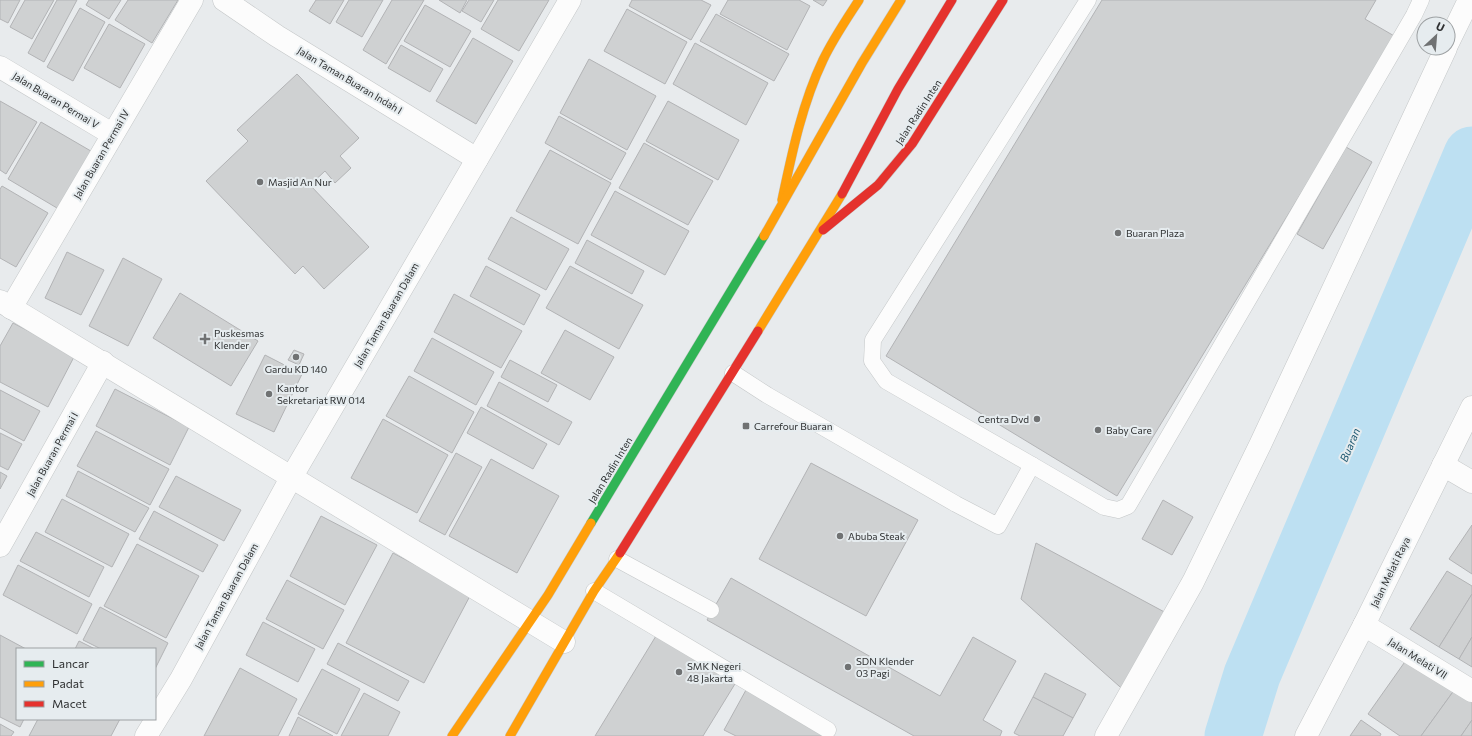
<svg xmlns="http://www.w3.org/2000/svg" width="1472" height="736" font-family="Commissioner,sans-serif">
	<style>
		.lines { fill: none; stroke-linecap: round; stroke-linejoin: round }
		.river { stroke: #bde0f2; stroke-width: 57 }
		.building { fill: #cfd1d2; stroke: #b2b3b5 }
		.lane-casing { stroke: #c4c7c8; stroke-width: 17 }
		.street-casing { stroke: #c4c7c8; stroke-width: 23 }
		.fast-casing { stroke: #c4c7c8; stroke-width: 10 }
		.slow-casing { stroke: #c4c7c8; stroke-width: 10 }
		.jam-casing { stroke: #c4c7c8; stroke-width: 10 }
		.lane { stroke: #fcfcfc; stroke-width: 16 }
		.street { stroke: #fcfcfc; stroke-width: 22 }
		.fast { stroke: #30b455; stroke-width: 9 }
		.slow { stroke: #ff9f0a; stroke-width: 9 }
		.jam { stroke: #e5322d; stroke-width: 9 }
		.poi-dot { fill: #707273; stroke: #e6ecef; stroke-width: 1.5 }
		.labels { text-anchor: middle; stroke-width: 4; stroke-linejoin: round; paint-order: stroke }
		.street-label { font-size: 10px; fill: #2f3132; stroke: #e6ecef }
		.poi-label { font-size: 10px; fill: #2f3132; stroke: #e6ecef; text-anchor: start }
		.water-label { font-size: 11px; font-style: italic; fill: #1c5770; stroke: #e6ecef }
	</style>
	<rect width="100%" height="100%" fill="#e8ebed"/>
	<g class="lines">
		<polyline class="river" points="1233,736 1252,675 1472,155"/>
	</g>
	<g class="building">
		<polygon points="0,0 20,0 8,23 0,19"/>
		<polygon points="25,0 54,0 32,39 10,27"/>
		<polygon points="57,0 77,0 44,62 28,53"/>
		<polygon points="89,0 121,0 109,19 86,5"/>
		<polygon points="128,0 178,0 152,43 115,20"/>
		<polygon points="316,0 344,0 330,24 309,11"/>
		<polygon points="349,0 383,0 362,37 336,22"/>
		<polygon points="392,0 424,0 386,64 363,50"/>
		<polygon points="439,0 467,0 460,13"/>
		<polygon points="469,0 494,0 481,22 462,11"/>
		<polygon points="498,0 549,0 519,51 481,29"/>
		<polygon points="632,0 701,0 711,5 691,40 629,6"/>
		<polygon points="728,0 799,0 810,6 787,50 720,14"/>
		<polygon points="813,0 827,0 823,6"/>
		<polygon points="1102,0 1376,0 1365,19 1396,37 1117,496 886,356"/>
		<polygon points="425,5 471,31 450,67 404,41"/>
		<polygon points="80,8 105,22 73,81 47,67"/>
		<polygon points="627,9 687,42 665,84 604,51"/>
		<polygon points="716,14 789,54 774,81 700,41"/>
		<polygon points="109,24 145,44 120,88 84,68"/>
		<polygon points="473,38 513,61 476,124 436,101"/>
		<polygon points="695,43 768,83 746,125 673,84"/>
		<polygon points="401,45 443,69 430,92 388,68"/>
		<polygon points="589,59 656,96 627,150 560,113"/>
		<polygon points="297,74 359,138 340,156 351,168 335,183 325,171 310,185 369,247 324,289 303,266 295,274 206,181 248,141 237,130"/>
		<polygon points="0,101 37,122 6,174 0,170"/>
		<polygon points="668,101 739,140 718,180 646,141"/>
		<polygon points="559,116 626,153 611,180 545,143"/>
		<polygon points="41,122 96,154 62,211 8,179"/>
		<polygon points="644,143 713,181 688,225 619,188"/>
		<polygon points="1346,147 1372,162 1323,249 1297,234"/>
		<polygon points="550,150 611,183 578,244 516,211"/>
		<polygon points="2,186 48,213 16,267 0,258 0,189"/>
		<polygon points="615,191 689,231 665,275 591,235"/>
		<polygon points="511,217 569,249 546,290 488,259"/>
		<polygon points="587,240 644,271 632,294 575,263"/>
		<polygon points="67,252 104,270 81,315 45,298"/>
		<polygon points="123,258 162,279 128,346 89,326"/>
		<polygon points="486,266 540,295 524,325 470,296"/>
		<polygon points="570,266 643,305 619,349 546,308"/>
		<polygon points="180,293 258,341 231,386 153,338"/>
		<polygon points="454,294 522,331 501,368 434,332"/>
		<polygon points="13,323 75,355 48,407 0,382 0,346"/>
		<polygon points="565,330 614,357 590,400 541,373"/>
		<polygon points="432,338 494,372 476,405 414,371"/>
		<polygon points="294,350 304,354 299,365 288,360"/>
		<polygon points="265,355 302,374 274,432 236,414"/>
		<polygon points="510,360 557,385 548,402 501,377"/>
		<polygon points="409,376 474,412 452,453 386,416"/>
		<polygon points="499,382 572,422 559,445 487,406"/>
		<polygon points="115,389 189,427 170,465 96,426"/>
		<polygon points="0,390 40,411 24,441 0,428"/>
		<polygon points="481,407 547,444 533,469 467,433"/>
		<polygon points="383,419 448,455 417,513 351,478"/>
		<polygon points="96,431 169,469 150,505 77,466"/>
		<polygon points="0,433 22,444 8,470 0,466"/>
		<polygon points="456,453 482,467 445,535 419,521"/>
		<polygon points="491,459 559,496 517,573 449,536"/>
		<polygon points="811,463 918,520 866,616 759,559"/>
		<polygon points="78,471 149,508 135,532 66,496"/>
		<polygon points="0,472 7,476 0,489"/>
		<polygon points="176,476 241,510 224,541 159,507"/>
		<polygon points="62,499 129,534 112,567 45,532"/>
		<polygon points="1163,500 1193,517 1172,555 1142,539"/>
		<polygon points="154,511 218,545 203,572 139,539"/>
		<polygon points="321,516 377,545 345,605 290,576"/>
		<polygon points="1472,525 1472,574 1449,559"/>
		<polygon points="36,532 104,567 89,597 20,561"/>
		<polygon points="1036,543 1170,615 1128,694 1021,599"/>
		<polygon points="137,544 199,576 166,638 104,606"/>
		<polygon points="393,553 471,594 424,683 346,643"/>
		<polygon points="18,565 92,604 77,634 3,595"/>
		<polygon points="1447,571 1472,586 1472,594 1439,647 1410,629"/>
		<polygon points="731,578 940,696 973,637 1016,661 983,720 1002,731 1000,736 914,736 707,620"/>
		<polygon points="287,580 344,610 323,649 266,619"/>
		<polygon points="1472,594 1472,637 1459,659 1439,647"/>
		<polygon points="100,607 168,643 155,669 155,649 101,649 83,640"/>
		<polygon points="263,622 315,649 298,682 246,655"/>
		<polygon points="659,631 738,679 703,736 595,736"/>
		<polygon points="0,635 26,649 17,649 17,719 24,719 20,727 0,717"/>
		<polygon points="1472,637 1472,667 1459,659"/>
		<polygon points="79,641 95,649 75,649"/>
		<polygon points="338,643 409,681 398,701 327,664"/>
		<polygon points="1409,656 1455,689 1421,736 1400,736 1368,714"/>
		<polygon points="240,668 297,699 278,736 204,736"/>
		<polygon points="322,669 360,689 337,734 298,714"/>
		<polygon points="1045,673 1086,694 1073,718 1033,697"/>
		<polygon points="1455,689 1472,701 1472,720 1461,736 1421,736"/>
		<polygon points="746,690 831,736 736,736 724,730"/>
		<polygon points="364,693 400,712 388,736 341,736"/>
		<polygon points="1033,697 1073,718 1063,736 1020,736 1014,733"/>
		<polygon points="298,717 333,736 289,736"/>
		<polygon points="38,719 120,719 111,736 29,736"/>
		<polygon points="1361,720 1381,734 1380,736 1350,736"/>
		<polygon points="1472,720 1472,736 1461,736"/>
		<polygon points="0,724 14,732 11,736 0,736"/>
	</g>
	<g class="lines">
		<g class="lane-casing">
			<g id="lane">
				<polyline points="733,373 767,395 956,504 998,526 1032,465 1104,507 1118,510 1128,506 1414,15 1421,0"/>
				<polyline points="1032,465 886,381 872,361 873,340 1088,0"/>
				<polyline points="617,559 711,610"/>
				<polyline points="594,591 828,730"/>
			</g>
		</g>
		<g class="street-casing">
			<g id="street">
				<polyline points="224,0 277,36 477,159"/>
				<polyline points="1448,43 1469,0"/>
				<polyline points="0,67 112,134"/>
				<polyline points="0,301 564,642"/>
				<polyline points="11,308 192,0"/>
				<polyline points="1443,465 1472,482"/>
				<polyline points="0,546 103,362"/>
				<polyline points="1364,625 1472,691"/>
				<polyline points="146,736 181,679 291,478 570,0"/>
				<polyline points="1106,736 1193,582 1260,445 1446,48"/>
				<polyline points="1306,736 1364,625 1472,407"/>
			</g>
		</g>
		<g class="fast-casing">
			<polyline id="fast" points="591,523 764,236"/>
		</g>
		<g class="slow-casing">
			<g id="slow">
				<path d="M782 200C792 153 802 104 823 60 833 39 846 20 859 0"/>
				<polyline points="764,236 862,63 901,0"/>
				<polyline points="758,331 842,194"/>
				<polyline points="452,736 548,595 591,523"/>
				<polyline points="510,736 594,591 620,553"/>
			</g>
		</g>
		<g class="jam-casing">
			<g id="jam">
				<polyline points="842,194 898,89 952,0"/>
				<polyline points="823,230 878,185 912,144 1003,0"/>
				<polyline points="620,553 758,331"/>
			</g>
		</g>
		<use href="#lane" class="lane"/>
		<use href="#street" class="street"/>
		<use href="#fast" class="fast"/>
		<use href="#slow" class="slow"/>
		<use href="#jam" class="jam"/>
	</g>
	<g class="poi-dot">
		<circle cx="260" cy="182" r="4"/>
		<circle cx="1118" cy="233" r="4"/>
		<path d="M203 333h4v4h4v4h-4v4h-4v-4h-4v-4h4z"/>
		<circle cx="296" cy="357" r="4"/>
		<circle cx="269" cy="394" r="4"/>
		<circle cx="1037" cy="419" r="4"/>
		<rect x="742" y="422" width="8" height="8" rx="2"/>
		<circle cx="1098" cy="430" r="4"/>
		<circle cx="840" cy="536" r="4"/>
		<circle cx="848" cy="667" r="4"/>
		<circle cx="679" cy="672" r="4"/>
	</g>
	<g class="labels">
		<g class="street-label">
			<text transform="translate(350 80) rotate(31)" y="4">Jalan Taman Buaran Indah I</text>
			<text transform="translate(56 100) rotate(31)" y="4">Jalan Buaran Permai V</text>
			<text transform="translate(918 112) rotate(-57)" y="4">Jalan Radin Inten</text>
			<text transform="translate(101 154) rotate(-60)" y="4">Jalan Buaran Permai IV</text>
			<text transform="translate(386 315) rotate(-60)" y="4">Jalan Taman Buaran Dalam</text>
			<text transform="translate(52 454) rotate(-61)" y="4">Jalan Buaran Permai I</text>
			<text transform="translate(610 470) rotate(-59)" y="4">Jalan Radin Inten</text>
			<text transform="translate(1390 572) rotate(-64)" y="4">Jalan Melati Raya</text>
			<text transform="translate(226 596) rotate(-61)" y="4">Jalan Taman Buaran Dalam</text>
			<text transform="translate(1418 658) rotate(32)" y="4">Jalan Melati VII</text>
		</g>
		<g class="poi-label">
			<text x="268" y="186">Masjid An Nur</text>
			<text x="1126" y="237">Buaran Plaza</text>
			<text x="214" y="337">Puskesmas<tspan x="214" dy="12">Klender</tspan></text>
			<text x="296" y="373" text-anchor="middle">Gardu KD 140</text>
			<text x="277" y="392">Kantor<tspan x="277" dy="12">Sekretariat RW 014</tspan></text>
			<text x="1029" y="423" text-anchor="end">Centra Dvd</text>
			<text x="754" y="430">Carrefour Buaran</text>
			<text x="1106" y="434">Baby Care</text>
			<text x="848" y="540">Abuba Steak</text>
			<text x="856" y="665">SDN Klender<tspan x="856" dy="12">03 Pagi</tspan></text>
			<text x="687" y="670">SMK Negeri<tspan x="687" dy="12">48 Jakarta</tspan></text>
		</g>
		<g class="water-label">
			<text transform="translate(1350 445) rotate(-67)" y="4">Buaran</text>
		</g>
	</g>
	<rect x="16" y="648" width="140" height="72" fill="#e6ecef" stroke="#9da1a3"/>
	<rect x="24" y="661" width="20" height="6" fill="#30b455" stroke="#9da1a3"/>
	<text x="52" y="668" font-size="12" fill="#2f3132">Lancar</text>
	<rect x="24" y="681" width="20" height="6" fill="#ff9f0a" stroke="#9da1a3"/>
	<text x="52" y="688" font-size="12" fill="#2f3132">Padat</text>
	<rect x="24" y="701" width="20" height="6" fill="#e5322d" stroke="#9da1a3"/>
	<text x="52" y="708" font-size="12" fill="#2f3132">Macet</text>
	<g transform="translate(1436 36) rotate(26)"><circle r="19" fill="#e6ecef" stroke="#9da1a3"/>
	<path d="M0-3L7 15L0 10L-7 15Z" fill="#707273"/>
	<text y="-6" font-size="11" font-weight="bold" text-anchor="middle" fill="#2f3132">U</text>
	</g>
</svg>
